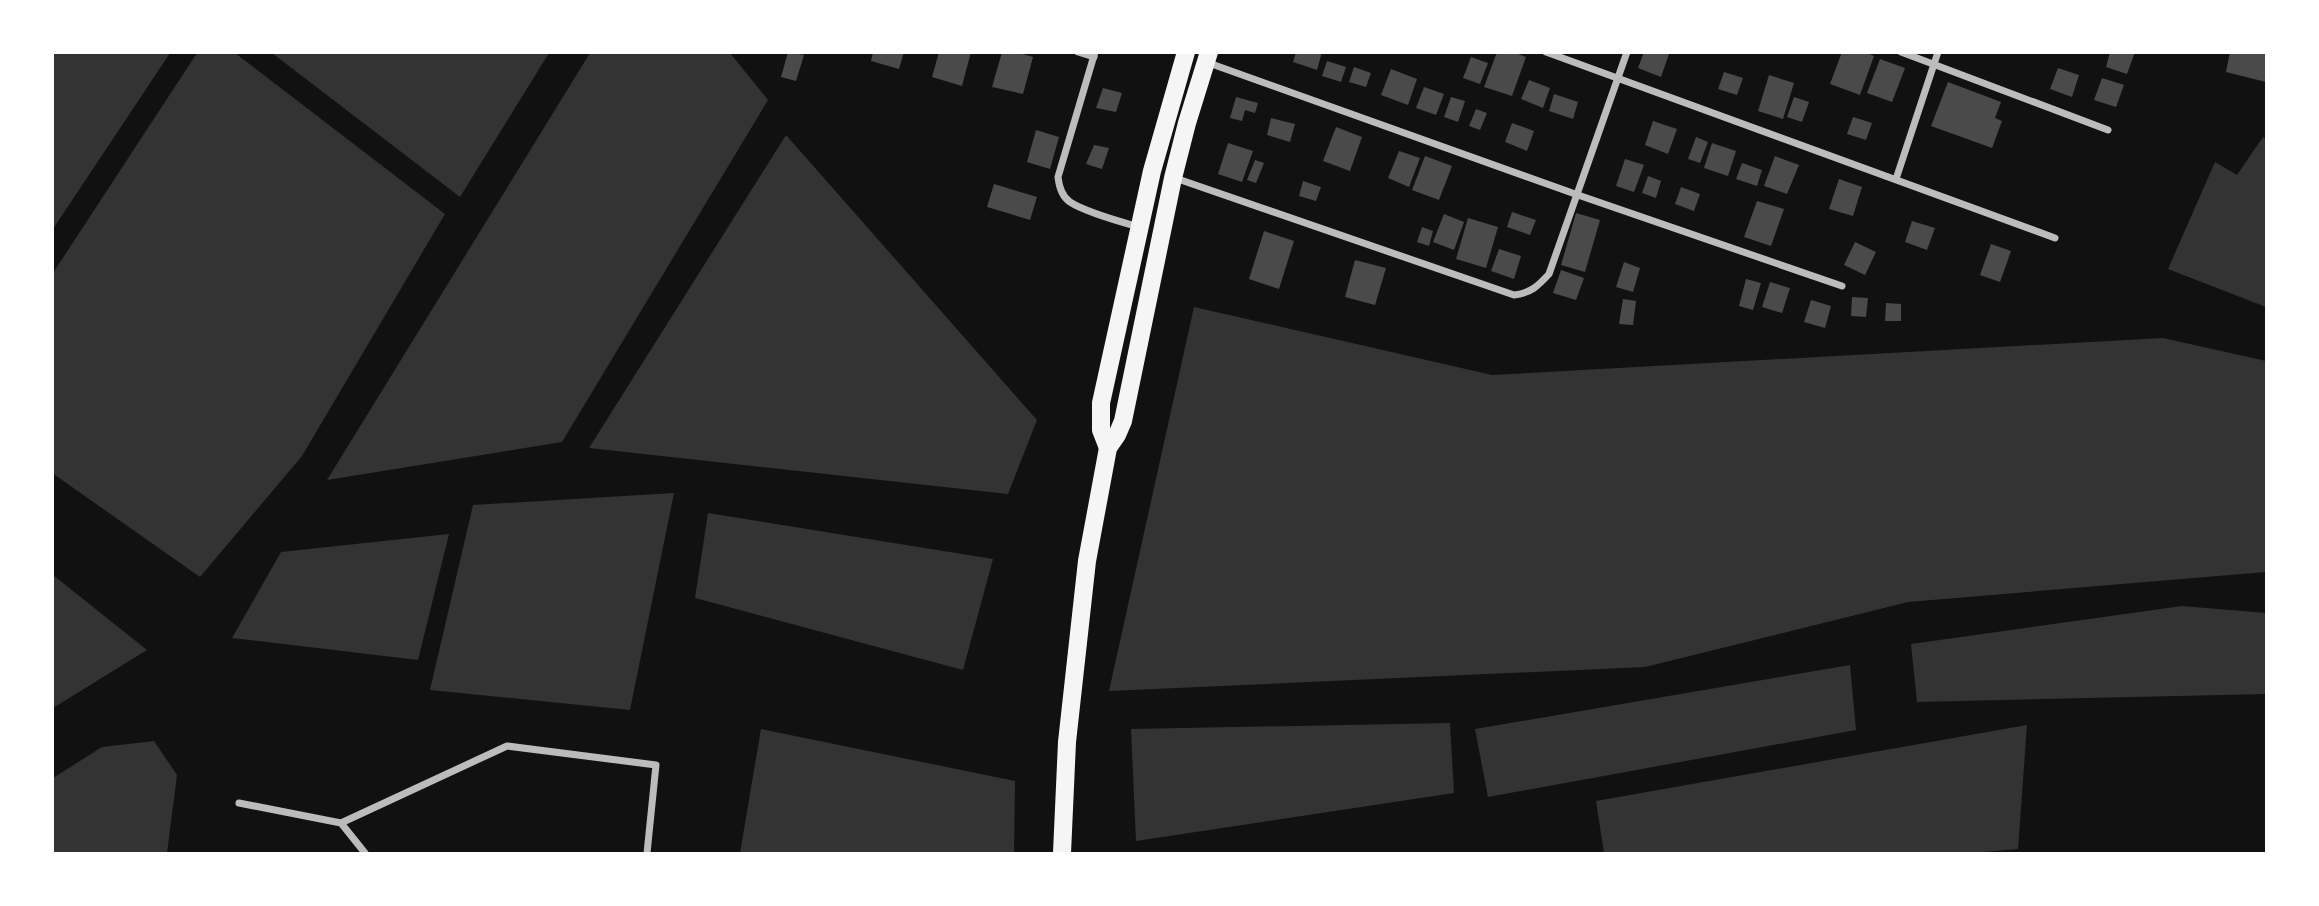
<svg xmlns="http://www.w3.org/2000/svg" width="2319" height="906" font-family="'Open Sans',sans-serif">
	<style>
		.water { fill: #333 }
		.building { fill: #4a4a4a }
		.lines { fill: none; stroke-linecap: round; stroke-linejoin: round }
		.minor { stroke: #bcbcbc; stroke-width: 7 }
		.primary { stroke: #f5f5f5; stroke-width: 18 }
	</style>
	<rect width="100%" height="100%" fill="#111"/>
	<g class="water">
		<polygon points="53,52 170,53 53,229 52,53"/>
		<polygon points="197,53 235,53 445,214 302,456 200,577 52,473 53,273"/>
		<polygon points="272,53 549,53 460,197"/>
		<polygon points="590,53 730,53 768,100 562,442 327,480"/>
		<polygon points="786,135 1037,420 1008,494 589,448"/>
		<polygon points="2263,137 2266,139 2266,307 2168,269 2215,162 2237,175"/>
		<polygon points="1194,307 1492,375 2163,338 2266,361 2266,572 1908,602 1645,667 1109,691"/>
		<polygon points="674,493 630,710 430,690 473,505"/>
		<polygon points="708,513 993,559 963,670 695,598"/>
		<polygon points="449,534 418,660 232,638 281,552"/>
		<polygon points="53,575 147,650 53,708"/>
		<polygon points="2182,606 2266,613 2266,694 1917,702 1911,644"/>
		<polygon points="1850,665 1856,730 1488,797 1475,729"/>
		<polygon points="1450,723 1454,793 1136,841 1131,729"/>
		<polygon points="2027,725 2018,849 1972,853 1604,853 1596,801"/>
		<polygon points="761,729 1015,781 1014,853 740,853"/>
		<polygon points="154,741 177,775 167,853 53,853 53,778 102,747"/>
	</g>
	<g class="building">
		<polygon points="788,52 804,55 796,81 781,77"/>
		<polygon points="873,52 904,52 899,69 871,61"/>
		<polygon points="939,52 971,52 962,86 932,77"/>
		<polygon points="1002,52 1016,52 1033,57 1023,94 992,87"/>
		<polygon points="1296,52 1322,52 1317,70 1293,62"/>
		<polygon points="1497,52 1513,52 1526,57 1512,96 1484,87"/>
		<polygon points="1644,52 1669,54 1661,77 1638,68"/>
		<polygon points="1842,52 1865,52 1874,56 1860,95 1830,84"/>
		<polygon points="2110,52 2135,52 2127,74 2106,67"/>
		<polygon points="2230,52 2266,52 2266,82 2226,72"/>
		<polygon points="1471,57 1488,63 1480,84 1463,78"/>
		<polygon points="1880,59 1905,68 1892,102 1867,93"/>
		<polygon points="1327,61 1346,67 1341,82 1322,76"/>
		<polygon points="1354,67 1371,73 1366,87 1349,82"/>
		<polygon points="2058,68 2079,75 2072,97 2050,89"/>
		<polygon points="1391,69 1417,79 1408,105 1381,95"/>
		<polygon points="1724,72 1743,78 1737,95 1718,89"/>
		<polygon points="1769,75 1794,83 1783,119 1758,111"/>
		<polygon points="2102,78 2124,85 2116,107 2094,100"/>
		<polygon points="1529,80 1550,88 1543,108 1521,99"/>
		<polygon points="1948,82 2001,102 1995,118 2002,121 1992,148 1931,126"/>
		<polygon points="1424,87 1444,94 1436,115 1416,108"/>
		<polygon points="1103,88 1122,93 1116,112 1096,108"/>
		<polygon points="1554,94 1578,102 1573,119 1549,111"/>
		<polygon points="1236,97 1258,103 1255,113 1245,110 1242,121 1230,118"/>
		<polygon points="1451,97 1465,101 1458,122 1444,117"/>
		<polygon points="1794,97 1809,102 1802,122 1787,117"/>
		<polygon points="1476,109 1487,113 1480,130 1469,126"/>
		<polygon points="1853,117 1872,123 1866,140 1847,134"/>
		<polygon points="1271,118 1295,124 1290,142 1267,135"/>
		<polygon points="1653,121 1677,129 1668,154 1645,145"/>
		<polygon points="1512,123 1534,131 1527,151 1505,142"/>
		<polygon points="1336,127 1362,137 1350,171 1323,161"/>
		<polygon points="1036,130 1059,137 1050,169 1027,162"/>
		<polygon points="1696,137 1708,142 1700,163 1688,159"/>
		<polygon points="1228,143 1253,151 1242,182 1218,174"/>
		<polygon points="1712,143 1736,151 1728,176 1704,168"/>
		<polygon points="1094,145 1109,148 1102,169 1086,164"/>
		<polygon points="1399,151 1420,158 1409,187 1388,178"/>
		<polygon points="1425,156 1452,166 1439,200 1412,190"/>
		<polygon points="1775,156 1799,165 1787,194 1764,186"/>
		<polygon points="1625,159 1644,165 1634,192 1616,186"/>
		<polygon points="1255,160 1264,163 1256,183 1247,180"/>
		<polygon points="1742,163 1762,170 1757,186 1736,179"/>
		<polygon points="1648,176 1661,181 1656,198 1642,193"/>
		<polygon points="1839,179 1862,187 1853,216 1829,209"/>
		<polygon points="1303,181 1321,187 1316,201 1299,196"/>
		<polygon points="994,184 1037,197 1030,220 987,207"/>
		<polygon points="1681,187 1700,194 1694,211 1675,204"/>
		<polygon points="1757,201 1784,209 1771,246 1744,237"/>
		<polygon points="1512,212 1536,220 1530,235 1507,227"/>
		<polygon points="1576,213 1600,220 1585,272 1561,265"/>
		<polygon points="1444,214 1464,222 1454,250 1433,242"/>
		<polygon points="1468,218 1498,227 1486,268 1456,259"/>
		<polygon points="1912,221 1935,228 1927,250 1905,242"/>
		<polygon points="1422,227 1433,231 1429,246 1417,242"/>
		<polygon points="1264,231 1294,241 1279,289 1249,279"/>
		<polygon points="1855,242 1876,252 1865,275 1844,265"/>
		<polygon points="1991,244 2011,251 2000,282 1980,275"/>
		<polygon points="1499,249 1521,256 1514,279 1491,271"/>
		<polygon points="1355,260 1386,268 1375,305 1345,297"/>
		<polygon points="1624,262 1640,268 1633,292 1616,287"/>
		<polygon points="1561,270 1584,278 1576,300 1553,293"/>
		<polygon points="1746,279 1761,283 1753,310 1739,306"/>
		<polygon points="1770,282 1790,288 1782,313 1762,307"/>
		<polygon points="1852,297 1868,298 1866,317 1851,316"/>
		<polygon points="1623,299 1636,301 1633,325 1619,324"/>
		<polygon points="1811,300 1831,306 1825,328 1804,322"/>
		<polygon points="1886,303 1901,304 1901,321 1885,321"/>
	</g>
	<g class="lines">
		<g class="minor">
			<polyline points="1078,52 1094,57"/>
			<path d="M1095 52 1058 177C1059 186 1061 196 1070 202 1085 212 1121 222 1139 227"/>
			<polyline points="1546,52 2055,238"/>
			<polyline points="1901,52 2108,130"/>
			<polyline points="1206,62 1578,195 1842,286"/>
			<path d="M1175 178 1514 295C1531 293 1538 286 1549 274L1627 52"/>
			<polyline points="1896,179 1938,52"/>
			<polyline points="239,803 341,823 365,853"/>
			<polyline points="341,823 507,746 656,765 647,853"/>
		</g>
		<g class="primary">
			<polyline points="1108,448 1101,430 1101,403 1152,171 1186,52"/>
			<polyline points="1062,853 1067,742 1087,561 1108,448 1117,435 1123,421 1173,178 1187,123 1209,52"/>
		</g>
	</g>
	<rect width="2319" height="906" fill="none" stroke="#ffffff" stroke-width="108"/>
</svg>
